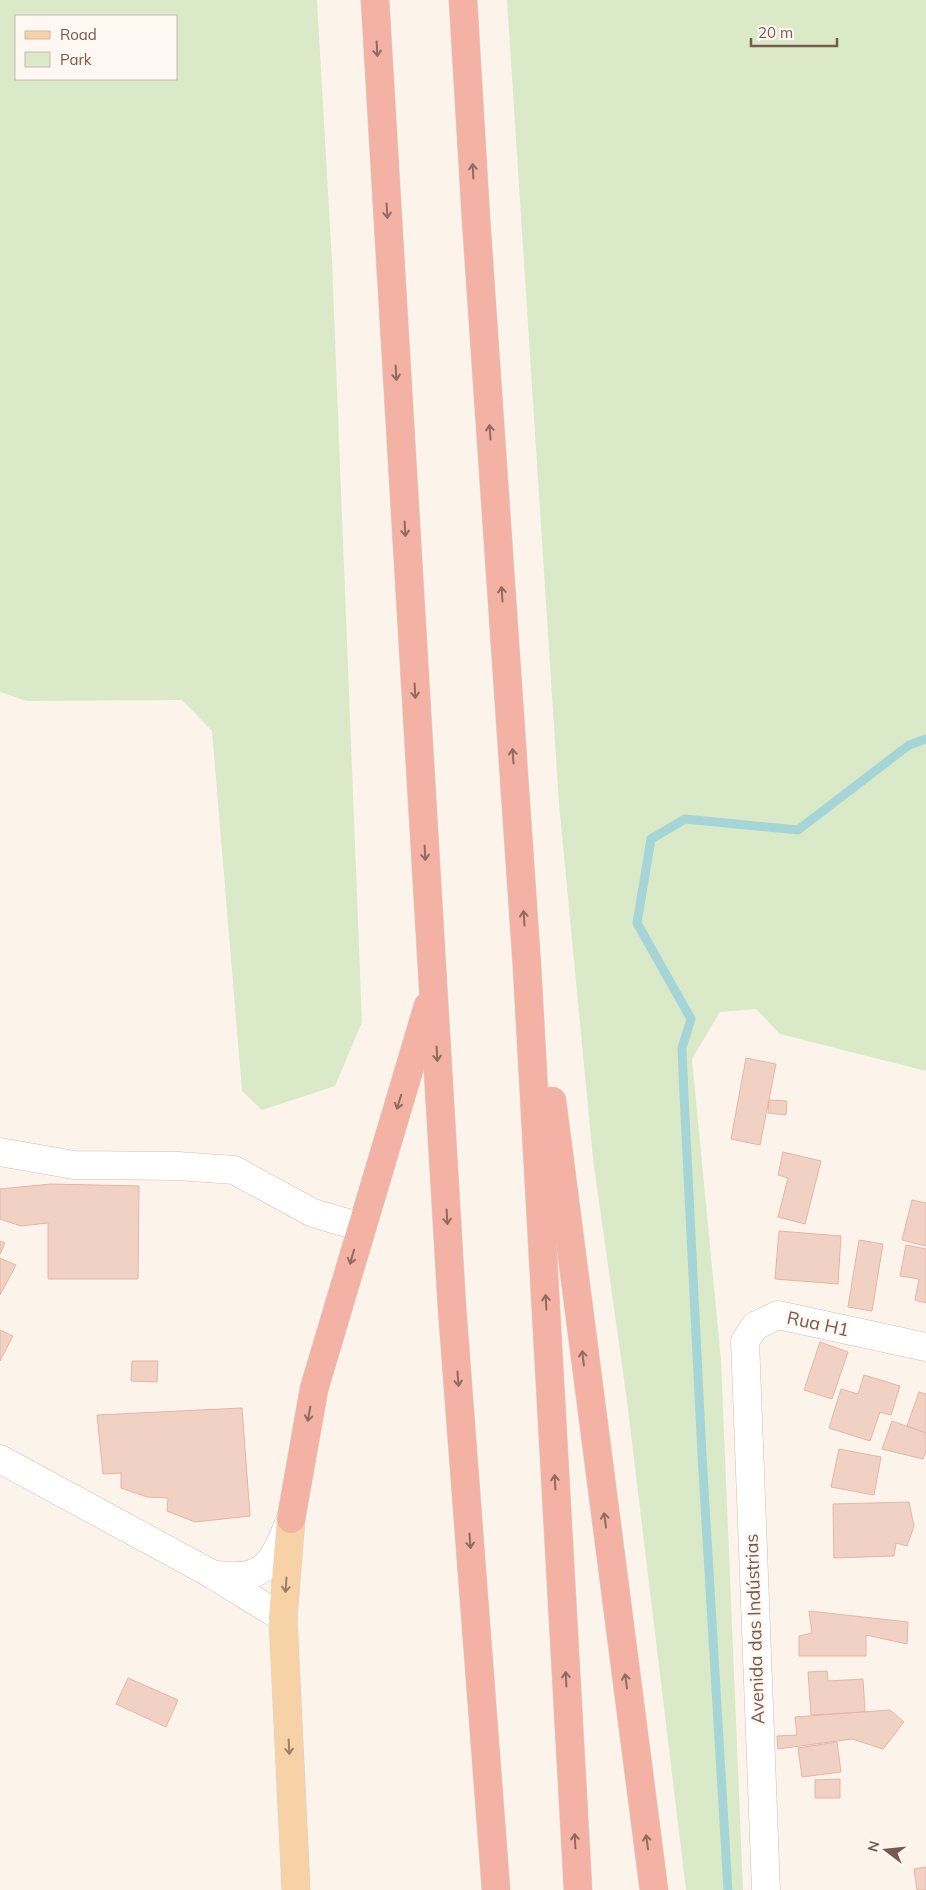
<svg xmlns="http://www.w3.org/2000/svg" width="926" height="1890" font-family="Mulish,sans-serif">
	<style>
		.green { fill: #daeac9; fill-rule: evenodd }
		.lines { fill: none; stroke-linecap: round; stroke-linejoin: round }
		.stream { stroke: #a6d5d8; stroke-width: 9 }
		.building { fill: #f1d1c4; stroke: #e3b6a4 }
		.minor-casing { stroke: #d1bdb3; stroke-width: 29 }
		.major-casing { stroke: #d9d1cd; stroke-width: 29 }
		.highway-casing { stroke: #d9d1cd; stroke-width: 29 }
		.minor { stroke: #fff; stroke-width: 28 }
		.major { stroke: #f8d2a7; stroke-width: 28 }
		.highway { stroke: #f4b2a5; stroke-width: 28 }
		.oneway { stroke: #906b5f }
		.oneway2 { stroke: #9e7d69 }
		.labels { text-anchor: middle; stroke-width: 5; stroke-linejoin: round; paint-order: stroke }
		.street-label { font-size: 18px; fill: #77594e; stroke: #fff8f2 }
	</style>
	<rect width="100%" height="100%" fill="#fcf4eb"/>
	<g class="green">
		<path d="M0 0H317L332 262 362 1022 335 1086 262 1110 242 1091 212 731 182 700 27 701 0 692ZM16 16H176V79H16Z"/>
		<polygon points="507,0 926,0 926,1071 780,1034 756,1009 720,1012 692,1059 721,1360 743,1890 686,1890 627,1401 593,1159 559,804"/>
	</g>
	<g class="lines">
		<polyline class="stream" points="728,1890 702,1455 684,1095 682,1048 691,1019 637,923 651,839 685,819 798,830 909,745 926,739"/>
	</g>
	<g class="building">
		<polygon points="746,1058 776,1064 760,1145 731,1139"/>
		<polygon points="769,1100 787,1101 786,1115 768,1113"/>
		<polygon points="783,1152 821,1161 805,1224 778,1217 788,1178 778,1175"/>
		<polygon points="51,1184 139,1186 138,1279 48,1279 48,1223 21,1226 0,1219 0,1189"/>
		<polygon points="912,1200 926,1203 926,1246 902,1240"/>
		<polygon points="779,1231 841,1236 838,1284 775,1279"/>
		<polygon points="859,1240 883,1244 872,1311 848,1307"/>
		<polygon points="0,1241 5,1243 0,1254"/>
		<polygon points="906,1245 926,1249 926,1303 915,1300 919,1279 900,1276"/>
		<polygon points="0,1258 16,1265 0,1295"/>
		<polygon points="0,1330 13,1336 0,1361"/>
		<polygon points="820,1342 848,1352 832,1399 804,1390"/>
		<polygon points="132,1361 158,1361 157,1382 131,1381"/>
		<polygon points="864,1375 900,1386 891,1415 880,1412 870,1441 829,1428 841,1389 858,1394"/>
		<polygon points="919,1392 926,1394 926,1433 907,1426"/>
		<polygon points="242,1408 250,1516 195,1522 167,1511 168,1498 147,1497 121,1488 121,1473 103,1474 97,1415"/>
		<polygon points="892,1421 926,1433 926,1451 923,1459 882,1449"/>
		<polygon points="839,1449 881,1457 874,1495 831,1487"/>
		<polygon points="909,1502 914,1526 907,1546 896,1543 894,1556 834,1558 833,1504"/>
		<polygon points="809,1611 908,1622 907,1644 866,1635 866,1656 799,1656 799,1636 812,1633"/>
		<polygon points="827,1671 828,1681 863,1679 865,1712 811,1715 808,1672"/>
		<polygon points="128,1678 178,1700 166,1727 116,1704"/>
		<polygon points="890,1710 904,1722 883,1749 852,1739 778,1749 777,1736 797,1735 795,1717"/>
		<polygon points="837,1742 841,1772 802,1777 798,1748"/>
		<polygon points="840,1779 840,1798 815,1798 815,1780"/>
		<polygon points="926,1867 926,1890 917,1890 914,1869"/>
	</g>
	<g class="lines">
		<g class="minor-casing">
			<g id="minor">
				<polyline points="0,1152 74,1165 178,1166 234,1170 313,1213 361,1227"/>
				<polyline points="0,1459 210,1573 283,1618"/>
				<path d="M211 1574C264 1583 271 1566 290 1521"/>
				<polyline points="766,1890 745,1341 755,1326 778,1315 926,1347"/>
			</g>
		</g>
		<g class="major-casing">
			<polyline id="major" points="291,1519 283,1618 296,1890"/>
		</g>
		<g class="highway-casing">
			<g id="highway">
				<polyline points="375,0 452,1308 496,1890"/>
				<polyline points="463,0 476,219 527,967 578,1890"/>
				<polyline points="552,1101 654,1890"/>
				<polyline points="291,1519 314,1389 428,1006"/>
			</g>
		</g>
		<use href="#minor" class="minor"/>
		<use href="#major" class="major"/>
		<use href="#highway" class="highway"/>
	</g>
	<defs><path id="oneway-shaft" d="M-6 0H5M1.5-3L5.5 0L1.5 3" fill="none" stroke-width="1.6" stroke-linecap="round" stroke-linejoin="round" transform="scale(1.25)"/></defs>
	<g class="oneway">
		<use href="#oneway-shaft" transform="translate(377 49) rotate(87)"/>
		<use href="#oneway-shaft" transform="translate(473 171) rotate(-93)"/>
		<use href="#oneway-shaft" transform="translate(387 211) rotate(87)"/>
		<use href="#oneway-shaft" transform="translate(396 373) rotate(87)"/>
		<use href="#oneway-shaft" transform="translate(490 432) rotate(-94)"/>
		<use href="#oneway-shaft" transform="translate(405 529) rotate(87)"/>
		<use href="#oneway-shaft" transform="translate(502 594) rotate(-94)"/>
		<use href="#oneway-shaft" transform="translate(415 691) rotate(87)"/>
		<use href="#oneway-shaft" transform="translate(513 756) rotate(-94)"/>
		<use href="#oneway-shaft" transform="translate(425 853) rotate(87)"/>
		<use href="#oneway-shaft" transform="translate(524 918) rotate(-94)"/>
		<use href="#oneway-shaft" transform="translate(437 1054) rotate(87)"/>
		<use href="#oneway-shaft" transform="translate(399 1102) rotate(107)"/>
		<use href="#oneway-shaft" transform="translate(447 1217) rotate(87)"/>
		<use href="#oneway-shaft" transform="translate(352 1257) rotate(106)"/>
		<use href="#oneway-shaft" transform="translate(546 1302) rotate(-93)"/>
		<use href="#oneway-shaft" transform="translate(583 1358) rotate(-97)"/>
		<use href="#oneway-shaft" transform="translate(458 1379) rotate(86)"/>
		<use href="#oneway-shaft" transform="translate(309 1414) rotate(100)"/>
		<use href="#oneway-shaft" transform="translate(555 1482) rotate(-93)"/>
		<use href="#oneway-shaft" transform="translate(605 1520) rotate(-98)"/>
		<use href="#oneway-shaft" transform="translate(470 1541) rotate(86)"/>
		<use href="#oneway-shaft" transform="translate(566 1679) rotate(-93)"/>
		<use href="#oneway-shaft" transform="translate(626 1681) rotate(-98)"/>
		<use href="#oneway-shaft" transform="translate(575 1841) rotate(-93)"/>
		<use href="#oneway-shaft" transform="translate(647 1842) rotate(-98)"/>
	</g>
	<g class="oneway2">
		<use href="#oneway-shaft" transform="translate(286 1585) rotate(94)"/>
		<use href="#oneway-shaft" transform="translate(289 1747) rotate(87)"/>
	</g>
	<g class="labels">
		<g class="street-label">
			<text transform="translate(818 1324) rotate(12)" y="6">Rua H1</text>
			<text transform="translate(755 1629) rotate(-92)" y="6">Avenida das Indústrias</text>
		</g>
	</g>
	<rect x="15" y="15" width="162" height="65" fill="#fff8f2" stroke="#c9b8b0"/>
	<rect x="25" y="31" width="25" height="8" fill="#f8d2a7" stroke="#c9b8b0"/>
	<text x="60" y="40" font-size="15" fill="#77594e">Road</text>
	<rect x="25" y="52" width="25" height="15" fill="#daeac9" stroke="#c9b8b0"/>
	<text x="60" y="65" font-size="15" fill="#77594e">Park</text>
	<g transform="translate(886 1850) rotate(286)" stroke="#fff8f2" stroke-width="4" paint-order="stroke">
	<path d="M0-4L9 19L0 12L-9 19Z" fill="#77594e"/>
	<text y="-8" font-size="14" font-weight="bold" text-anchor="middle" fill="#77594e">N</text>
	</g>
	<path d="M751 38v8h86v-8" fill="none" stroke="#77594e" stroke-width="2.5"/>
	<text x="758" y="38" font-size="15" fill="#77594e" stroke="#fff8f2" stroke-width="4" paint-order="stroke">20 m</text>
</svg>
